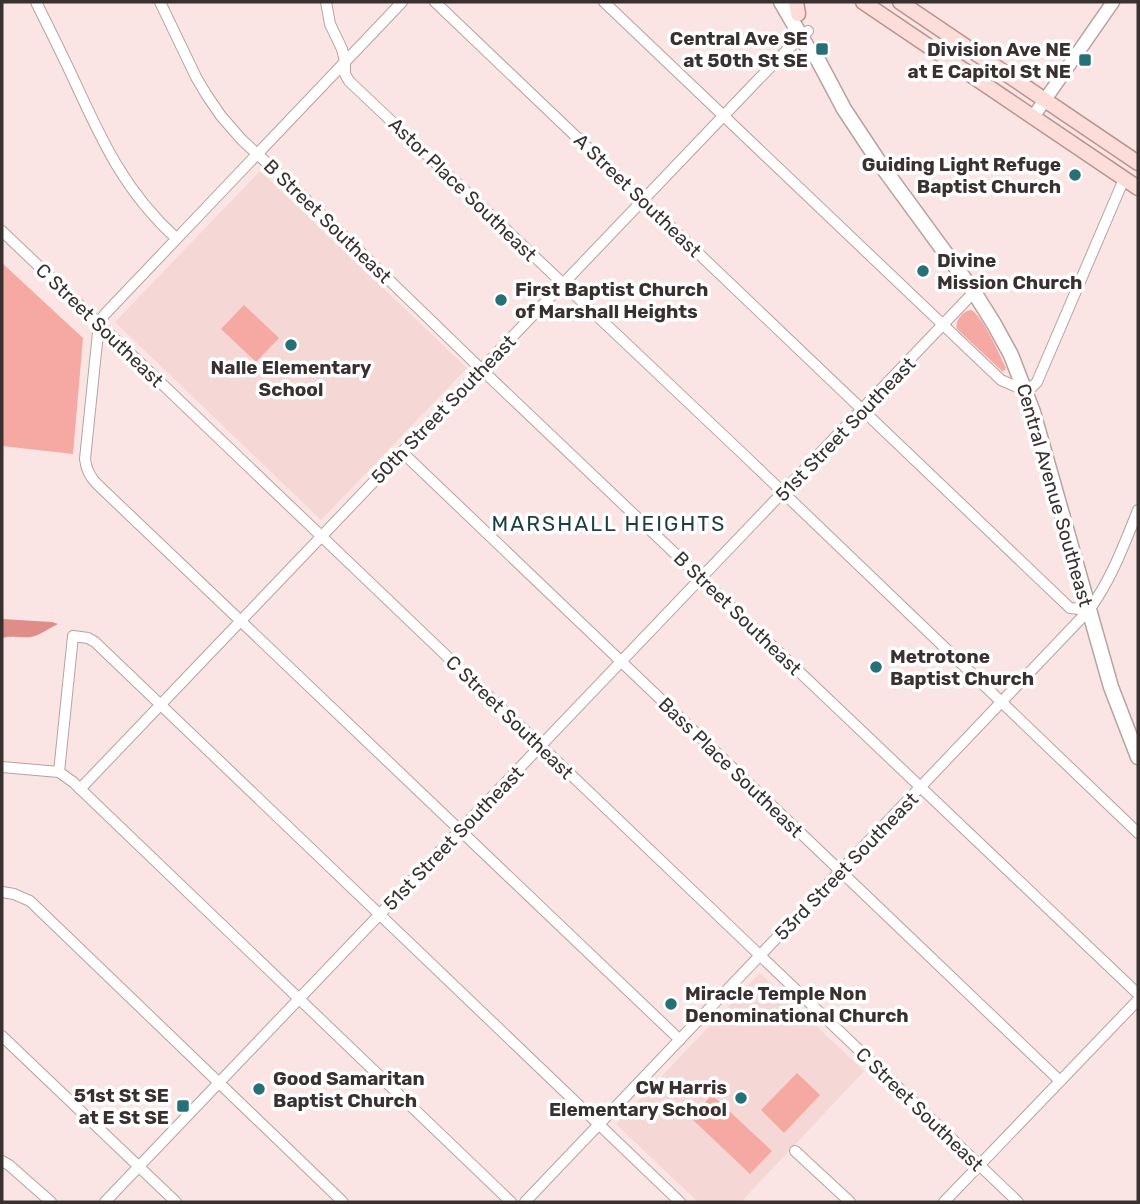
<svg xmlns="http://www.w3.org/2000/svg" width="1140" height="1204" font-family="Rubik,sans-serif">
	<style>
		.built { fill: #f5d7d5 }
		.green { fill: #f6a8a2 }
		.forest { fill: #de8d88 }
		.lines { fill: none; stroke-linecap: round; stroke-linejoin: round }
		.minor-casing { stroke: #b6a2a1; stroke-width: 12 }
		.tertiary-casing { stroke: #b6a2a1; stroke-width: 15 }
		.secondary-casing { stroke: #b6a2a1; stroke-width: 17 }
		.primary-casing { stroke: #b8928f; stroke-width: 17 }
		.minor { stroke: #fff; stroke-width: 10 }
		.tertiary { stroke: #fff; stroke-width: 12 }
		.secondary { stroke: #fff; stroke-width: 14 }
		.primary { stroke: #fdddda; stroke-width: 14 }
		.poi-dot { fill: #267077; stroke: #fff; stroke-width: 2.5 }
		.labels { text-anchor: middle; stroke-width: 7; stroke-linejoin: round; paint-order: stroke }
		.poi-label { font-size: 19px; font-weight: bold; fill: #393130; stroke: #fff; text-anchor: end }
		.street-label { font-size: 19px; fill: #393130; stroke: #fff }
		.neighbourhood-label { font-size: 21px; letter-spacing: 2px; fill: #1c3e41; stroke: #fff }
	</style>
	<rect width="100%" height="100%" fill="#fbe5e4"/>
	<g class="built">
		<polygon points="260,171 467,368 321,520 115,322"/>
		<polygon points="760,973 864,1071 741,1202 698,1202 616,1124"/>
	</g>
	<g class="green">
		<polygon points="2,263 83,338 73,454 2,446"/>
		<polygon points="244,305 279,338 256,362 221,329"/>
		<path d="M971 310C983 316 999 354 1006 368L1004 371H1002L957 329C955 320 963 311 971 310Z"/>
		<polygon points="797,1073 820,1095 784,1133 761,1110"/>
		<polygon points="712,1095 772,1151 750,1174 690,1117"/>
	</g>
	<path class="forest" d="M2 619 52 622 58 624C49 628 41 635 31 637 21 638 12 635 2 638Z"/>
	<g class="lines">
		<g class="minor-casing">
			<g id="minor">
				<path d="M36 2C49 28 62 54 74 80 102 141 125 192 176 238"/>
				<polyline points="160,2 196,77 206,94 221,116 242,140 292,186 481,369 1138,994"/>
				<polyline points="326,2 330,24 342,49 345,61 345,74 349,81 744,455 1138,833"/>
				<path d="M402 2 105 314 99 323 85 459C86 469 90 477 97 484L680 1040"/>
				<polyline points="435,2 1070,608 1089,610"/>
				<polyline points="604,2 1001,380 1026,391 1032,387 1037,382 1124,179"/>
				<polyline points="2,231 1018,1202"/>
				<polyline points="402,452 1060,1081"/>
				<polyline points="2,767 59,772 73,782 511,1202"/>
				<polyline points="59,772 73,636 88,638 95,642 680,1202"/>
				<polyline points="80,789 752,86 787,50 808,31"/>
				<polyline points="2,892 14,894 30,901 343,1202"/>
				<polyline points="2,1036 176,1202"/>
				<polyline points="795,1151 850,1202"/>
				<polyline points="2,1161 9,1165 51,1202"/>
				<polyline points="105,1202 974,292"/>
				<path d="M525 1202 1089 610C1111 580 1124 545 1138 510"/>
				<polyline points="944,1202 1138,1000"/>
			</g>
		</g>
		<g class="tertiary-casing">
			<polyline id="tertiary" points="1033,117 1113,2"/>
		</g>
		<g class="secondary-casing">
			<polyline id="secondary" points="781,2 809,50 818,60 844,109 881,165 974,292 994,324 1011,355 1033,412 1111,687 1138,757"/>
		</g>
		<g class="primary-casing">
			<g id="primary">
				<polyline points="796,2 798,14"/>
				<polyline points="863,2 1138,188"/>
				<polyline points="900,2 1138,163"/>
			</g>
		</g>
		<use href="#minor" class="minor"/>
		<use href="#tertiary" class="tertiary"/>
		<use href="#secondary" class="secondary"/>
		<use href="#primary" class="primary"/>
	</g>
	<g class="poi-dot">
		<rect x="815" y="42" width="14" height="14" rx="3.5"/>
		<rect x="1078" y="53" width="14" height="14" rx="3.5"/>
		<circle cx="1075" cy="175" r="7"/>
		<circle cx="923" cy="271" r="7"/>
		<circle cx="501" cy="300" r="7"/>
		<circle cx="291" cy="345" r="7"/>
		<circle cx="876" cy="667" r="7"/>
		<circle cx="671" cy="1004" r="7"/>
		<circle cx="259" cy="1089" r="7"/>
		<circle cx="741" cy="1098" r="7"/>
		<rect x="176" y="1099" width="14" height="14" rx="3.5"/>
	</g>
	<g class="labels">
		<g class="poi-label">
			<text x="808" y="45">Central Ave SE<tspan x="808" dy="22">at 50th St SE</tspan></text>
			<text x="1071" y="56">Division Ave NE<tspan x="1071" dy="22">at E Capitol St NE</tspan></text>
			<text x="1061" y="171">Guiding Light Refuge<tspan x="1061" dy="22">Baptist Church</tspan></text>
			<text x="937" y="267" text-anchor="start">Divine<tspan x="937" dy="22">Mission Church</tspan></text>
			<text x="515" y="296" text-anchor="start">First Baptist Church<tspan x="515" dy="22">of Marshall Heights</tspan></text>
			<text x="291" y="374" text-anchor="middle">Nalle Elementary<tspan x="291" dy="22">School</tspan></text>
			<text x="890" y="663" text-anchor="start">Metrotone<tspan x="890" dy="22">Baptist Church</tspan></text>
			<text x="685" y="1000" text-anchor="start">Miracle Temple Non<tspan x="685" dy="22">Denominational Church</tspan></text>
			<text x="273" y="1085" text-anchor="start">Good Samaritan<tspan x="273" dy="22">Baptist Church</tspan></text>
			<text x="727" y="1094">CW Harris<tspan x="727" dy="22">Elementary School</tspan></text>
			<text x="169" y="1102">51st St SE<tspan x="169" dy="22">at E St SE</tspan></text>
		</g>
		<g class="street-label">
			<text transform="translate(463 189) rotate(44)" y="7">Astor Place Southeast</text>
			<text transform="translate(638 195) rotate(44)" y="7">A Street Southeast</text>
			<text transform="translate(328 221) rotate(44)" y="7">B Street Southeast</text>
			<text transform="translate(100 325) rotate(44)" y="7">C Street Southeast</text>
			<text transform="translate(443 409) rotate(-46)" y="7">50th Street Southeast</text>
			<text transform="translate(845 429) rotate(-46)" y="7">51st Street Southeast</text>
			<text transform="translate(1055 495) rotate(74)" y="7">Central Avenue Southeast</text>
			<text transform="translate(738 613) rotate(44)" y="7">B Street Southeast</text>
			<text transform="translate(510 717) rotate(44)" y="7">C Street Southeast</text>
			<text transform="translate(731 767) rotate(44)" y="7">Bass Place Southeast</text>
			<text transform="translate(453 838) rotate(-46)" y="7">51st Street Southeast</text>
			<text transform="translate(846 866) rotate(-46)" y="7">53rd Street Southeast</text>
			<text transform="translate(920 1109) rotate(44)" y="7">C Street Southeast</text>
		</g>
		<g class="neighbourhood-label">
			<text x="609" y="531">MARSHALL HEIGHTS</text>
		</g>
	</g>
	<rect width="1140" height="1204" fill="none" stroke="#393130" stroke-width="7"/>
</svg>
